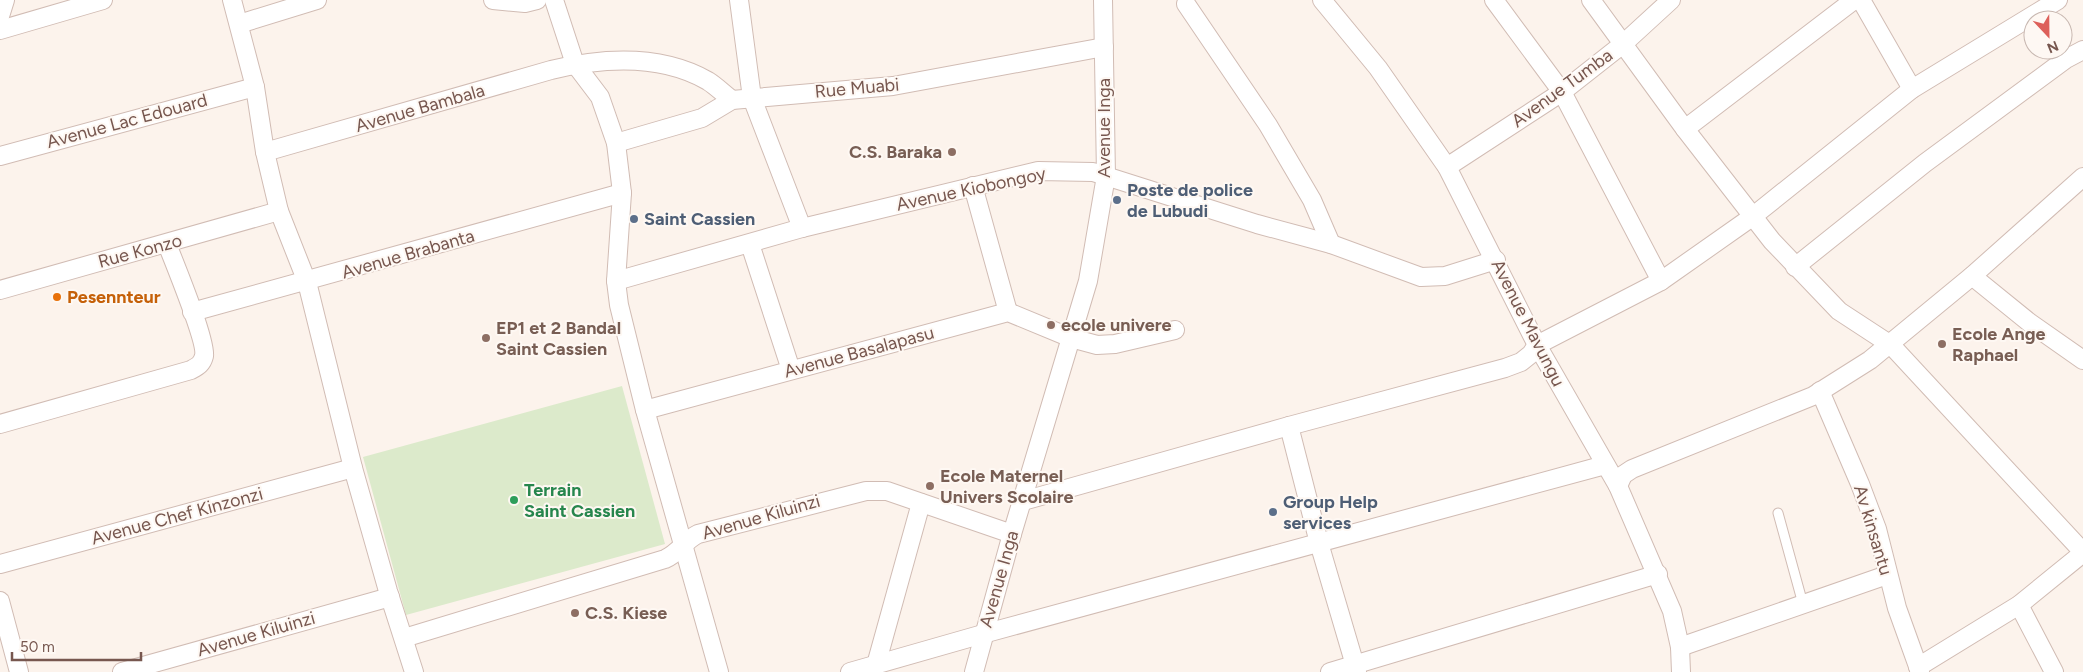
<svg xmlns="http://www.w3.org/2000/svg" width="2083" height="672" font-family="Figtree,sans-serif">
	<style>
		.pitch { fill: #dceacb }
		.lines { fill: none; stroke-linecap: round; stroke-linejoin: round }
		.service-casing { stroke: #d1bcb4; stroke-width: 11 }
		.minor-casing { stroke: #d1bcb4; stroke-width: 20 }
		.service { stroke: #fff; stroke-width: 9 }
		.minor { stroke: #fff; stroke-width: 18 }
		.education-dot { fill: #8d6e63; stroke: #fef8f3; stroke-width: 2 }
		.service-dot { fill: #5c6f8a; stroke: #fef8f3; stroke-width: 2 }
		.food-dot { fill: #e8710a; stroke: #fef8f3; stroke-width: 2 }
		.leisure-dot { fill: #2e9e5b; stroke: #fef8f3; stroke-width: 2 }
		.labels { text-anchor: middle; stroke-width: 4; stroke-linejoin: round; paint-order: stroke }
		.street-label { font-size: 18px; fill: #77574f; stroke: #fef8f3 }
		.education-label { font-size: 18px; font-weight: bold; fill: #785e54; stroke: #fef8f3; text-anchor: start }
		.service-label { font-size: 18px; font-weight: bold; fill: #4e5e75; stroke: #fef8f3; text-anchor: start }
		.food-label { font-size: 18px; font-weight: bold; fill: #c56008; stroke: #fef8f3; text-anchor: start }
		.leisure-label { font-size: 18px; font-weight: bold; fill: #27864d; stroke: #fef8f3; text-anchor: start }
	</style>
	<rect width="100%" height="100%" fill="#fcf3ec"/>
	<polygon class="pitch" points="622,386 665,544 406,615 363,457"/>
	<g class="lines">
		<g class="service-casing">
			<polyline id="service" points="1778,513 1803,604"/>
		</g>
		<g class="minor-casing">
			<g id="minor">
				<polyline points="232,0 255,87 265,152 279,211 307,282 353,468 388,591 414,672"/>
				<polyline points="493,0 525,3 537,0"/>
				<polyline points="554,0 575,64 600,97 616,143 622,193 616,281 619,305 645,410 719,672"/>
				<polyline points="739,0 752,98 802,228"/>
				<polyline points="1322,0 1378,68 1447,167 1537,345 1618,486 1672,611 1680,647 1681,672"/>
				<polyline points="1494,0 1562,92 1661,281"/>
				<polyline points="1591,0 1685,129 1772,241 1839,311 1891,345 2083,552"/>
				<polyline points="1861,0 1912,89"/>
				<polyline points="1186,4 1268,125 1312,200 1331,244"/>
				<polyline points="0,16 5,0"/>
				<polyline points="239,24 317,0"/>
				<polyline points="0,30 103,0"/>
				<polyline points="1685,129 1854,0"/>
				<polyline points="616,143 702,118 732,100 893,86 1104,47"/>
				<path d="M265 152 551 70C601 58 661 54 708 81 716 86 724 94 732 100"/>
				<polyline points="0,156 255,87"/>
				<polyline points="1447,167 1562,92 1623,44 1671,0"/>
				<polyline points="973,186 1008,312"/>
				<polyline points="750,244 791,370"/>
				<polyline points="1795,267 1925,163 2066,59 2083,50"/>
				<polyline points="1972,276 2030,323 2083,360"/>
				<polyline points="616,281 802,228 1038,171 1093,172 1257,224 1331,244 1421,277 1445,276 1496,260"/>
				<polyline points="0,290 279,211"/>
				<polyline points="192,312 622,193"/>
				<polyline points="1820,391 1860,484 1877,529 1897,608 1920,672"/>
				<polyline points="645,410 1008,312 1071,338 1097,345 1115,344 1175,330"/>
				<path d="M0 424 191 370C198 366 202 364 204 356 207 342 174 262 167 244"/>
				<polyline points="1289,426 1319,543 1357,672"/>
				<polyline points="1618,486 1623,475 1632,469 1813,396 1870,360 1972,276 2083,177"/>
				<polyline points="1023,501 1289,426 1505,368 1521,362 1531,354 1537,345 1661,281 1752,217 1912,89 2058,0"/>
				<polyline points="0,564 353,468"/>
				<polyline points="0,601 19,672"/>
				<polyline points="2019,605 2054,672"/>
				<path d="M404 638 665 559C679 553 685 540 698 534L866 491H887L1012 534"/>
				<polyline points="1680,647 1887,575"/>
				<polyline points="876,665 921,503"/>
				<polyline points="1918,667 2019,605 2083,553"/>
				<polyline points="122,672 390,597"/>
				<polyline points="850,672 983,634 1605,465"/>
				<polyline points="974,672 1012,534 1088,281 1106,176 1103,0"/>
				<polyline points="1330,672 1658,574"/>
			</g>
		</g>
		<use href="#service" class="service"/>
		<use href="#minor" class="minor"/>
	</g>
	<g class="education-dot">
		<circle cx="952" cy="152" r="5"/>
		<circle cx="1051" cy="325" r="5"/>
		<circle cx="486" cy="338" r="5"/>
		<circle cx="1942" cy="344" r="5"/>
		<circle cx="930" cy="486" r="5"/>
		<circle cx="575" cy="613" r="5"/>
	</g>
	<g class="service-dot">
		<circle cx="1117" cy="200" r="5"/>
		<circle cx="634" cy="219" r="5"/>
		<circle cx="1273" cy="512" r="5"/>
	</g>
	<circle class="food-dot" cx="57" cy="297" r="5"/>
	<circle class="leisure-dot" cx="514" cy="500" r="5"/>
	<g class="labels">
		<g class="street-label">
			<text transform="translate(857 88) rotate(-5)" y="6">Rue Muabi</text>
			<text transform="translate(1562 88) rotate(-36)" y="6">Avenue Tumba</text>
			<text transform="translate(420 108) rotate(-16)" y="6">Avenue Bambala</text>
			<text transform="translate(127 121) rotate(-15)" y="6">Avenue Lac Edouard</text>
			<text transform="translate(1104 128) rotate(-90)" y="6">Avenue Inga</text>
			<text transform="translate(971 189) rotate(-12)" y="6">Avenue Kiobongoy</text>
			<text transform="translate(140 251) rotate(-15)" y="6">Rue Konzo</text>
			<text transform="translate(408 254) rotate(-16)" y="6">Avenue Brabanta</text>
			<text transform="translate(1528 323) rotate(63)" y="6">Avenue Mavungu</text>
			<text transform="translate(859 352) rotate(-15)" y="6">Avenue Basalapasu</text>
			<text transform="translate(177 516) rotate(-15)" y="6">Avenue Chef Kinzonzi</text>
			<text transform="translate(761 517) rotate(-16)" y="6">Avenue Kiluinzi</text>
			<text transform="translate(1873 530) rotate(73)" y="6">Av kinsantu</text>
			<text transform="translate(999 579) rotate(-74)" y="6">Avenue Inga</text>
			<text transform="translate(256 634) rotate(-16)" y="6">Avenue Kiluinzi</text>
		</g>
		<g class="education-label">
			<text x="942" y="158" text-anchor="end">C.S. Baraka</text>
			<text x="1061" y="331">ecole univere</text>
			<text x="496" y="334">EP1 et 2 Bandal<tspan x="496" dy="21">Saint Cassien</tspan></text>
			<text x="1952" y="340">Ecole Ange<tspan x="1952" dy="21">Raphael</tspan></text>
			<text x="940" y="482">Ecole Maternel<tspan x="940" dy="21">Univers Scolaire</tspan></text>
			<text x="585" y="619">C.S. Kiese</text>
		</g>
		<g class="service-label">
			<text x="1127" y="196">Poste de police<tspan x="1127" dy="21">de Lubudi</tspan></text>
			<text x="644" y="225">Saint Cassien</text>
			<text x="1283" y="508">Group Help<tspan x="1283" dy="21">services</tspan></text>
		</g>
		<g class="food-label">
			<text x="67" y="303">Pesennteur</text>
		</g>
		<g class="leisure-label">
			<text x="524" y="496">Terrain<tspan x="524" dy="21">Saint Cassien</tspan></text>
		</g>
	</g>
	<g transform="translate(2048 35) rotate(158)"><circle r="24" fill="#fef8f3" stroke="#c8b8b1"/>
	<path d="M0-4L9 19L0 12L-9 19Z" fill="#dd605a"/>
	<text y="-8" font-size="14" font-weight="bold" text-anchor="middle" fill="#77574f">N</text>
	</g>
	<path d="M12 652v8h129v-8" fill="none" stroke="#77574f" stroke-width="2.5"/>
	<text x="20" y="652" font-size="15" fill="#77574f" stroke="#fef8f3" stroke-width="4" paint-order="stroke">50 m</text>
</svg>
